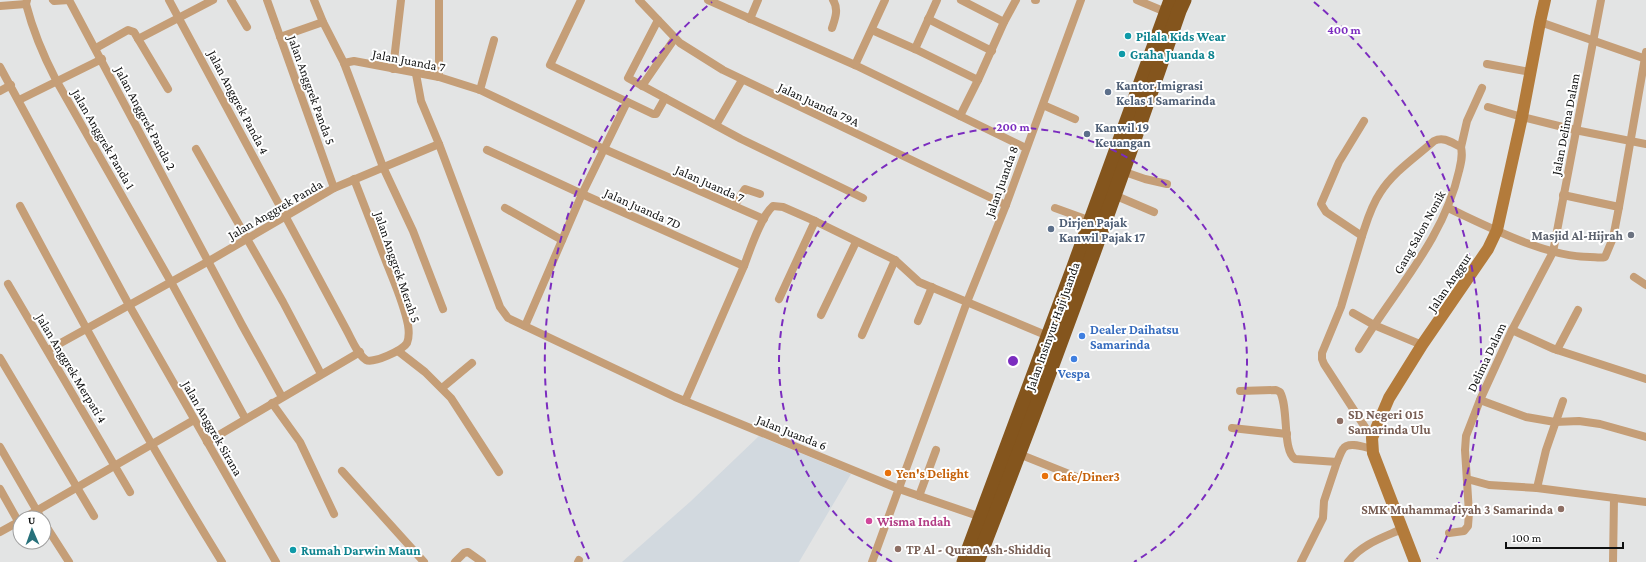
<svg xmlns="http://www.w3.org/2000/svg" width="1646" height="562" font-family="'Crimson Pro',serif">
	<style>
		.built { fill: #d2d9df }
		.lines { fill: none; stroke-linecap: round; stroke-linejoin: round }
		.street { stroke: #c59e77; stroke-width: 8 }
		.secondary { stroke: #b37b3b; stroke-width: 12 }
		.highway { stroke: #84551d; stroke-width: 15 }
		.ring { fill: none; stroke: #7b2cbf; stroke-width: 2; stroke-dasharray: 7 5 }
		.culture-dot { fill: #0f9aa8; stroke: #fff; stroke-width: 1.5 }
		.service-dot { fill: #5c6f8a; stroke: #fff; stroke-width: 1.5 }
		.worship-dot { fill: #6b7280; stroke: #fff; stroke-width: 1.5 }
		.shop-dot { fill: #3f7fe0; stroke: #fff; stroke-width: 1.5 }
		.education-dot { fill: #8d6e63; stroke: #fff; stroke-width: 1.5 }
		.food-dot { fill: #e8710a; stroke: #fff; stroke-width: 1.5 }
		.hotel-dot { fill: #d1479c; stroke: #fff; stroke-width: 1.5 }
		.labels { text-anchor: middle; stroke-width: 4; stroke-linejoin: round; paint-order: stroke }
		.culture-label { font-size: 13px; font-weight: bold; fill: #0d838f; stroke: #fff; text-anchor: start }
		.street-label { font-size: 13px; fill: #0f1010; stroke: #fff }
		.service-label { font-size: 13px; font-weight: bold; fill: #4e5e75; stroke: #fff; text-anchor: start }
		.worship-label { font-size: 13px; font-weight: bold; fill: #5b616d; stroke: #fff; text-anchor: end }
		.shop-label { font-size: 13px; font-weight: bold; fill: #366cbe; stroke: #fff; text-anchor: start }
		.education-label { font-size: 13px; font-weight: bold; fill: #785e54; stroke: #fff; text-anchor: start }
		.food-label { font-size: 13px; font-weight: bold; fill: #c56008; stroke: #fff; text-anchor: start }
		.hotel-label { font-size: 13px; font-weight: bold; fill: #b23c85; stroke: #fff; text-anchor: start }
		.centre { fill: #7b2cbf; stroke: #fff; stroke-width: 2 }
		.ring-label { font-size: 12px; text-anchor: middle; font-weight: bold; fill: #7b2cbf; stroke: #fff; stroke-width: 4; stroke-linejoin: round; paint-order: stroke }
	</style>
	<rect width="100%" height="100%" fill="#e3e4e4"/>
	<polygon class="built" points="759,436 851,474 799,562 622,562 691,501"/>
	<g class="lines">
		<g class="street">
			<path d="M27 0 26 4C33 31 43 55 56 80L171 282 245 418"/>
			<polyline points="53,0 54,1 69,0 242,325 282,397"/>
			<path d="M169 0 346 329C351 338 357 354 366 360 373 364 403 350 407 343 409 338 409 331 408 325 404 304 395 284 387 264 376 236 365 208 354 179"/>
			<polyline points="231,0 247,27"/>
			<polyline points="267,0 334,188"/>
			<polyline points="314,0 323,22 344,63 383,167 413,231 443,309"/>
			<polyline points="581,0 550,65 653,114 656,114 665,98 628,78 658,20"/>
			<polyline points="639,0 680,43 723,70 1006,205"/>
			<polyline points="708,0 855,65 1026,148"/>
			<polyline points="961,0 1004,22"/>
			<polyline points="1035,0 1036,0"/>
			<polyline points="1137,0 1168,13"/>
			<polyline points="0,6 26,4"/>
			<polyline points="750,19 758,0"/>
			<polyline points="928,19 992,51"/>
			<polyline points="1540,22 1646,59"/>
			<path d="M832 28C835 19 839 9 833 0"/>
			<polyline points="872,30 915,49 978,80"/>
			<polyline points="280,37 323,22"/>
			<polyline points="138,39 213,0"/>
			<polyline points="96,48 128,30 134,32 168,89"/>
			<polyline points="915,49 937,0"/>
			<polyline points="344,63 354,61 439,77 480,90 604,149 764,219"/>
			<polyline points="1487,64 1530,72"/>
			<polyline points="855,65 885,0"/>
			<polyline points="0,67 129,305 276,562"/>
			<polyline points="393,69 401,0"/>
			<polyline points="416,74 421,101 439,144 500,307 508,318 675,397 899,489 981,517"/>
			<polyline points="439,77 439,0"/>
			<polyline points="642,86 675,38"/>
			<polyline points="480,90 494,40"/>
			<polyline points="0,91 11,85"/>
			<polyline points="665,98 741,139 863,198"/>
			<polyline points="19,100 102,59"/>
			<polyline points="1043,105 1075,119"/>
			<polyline points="1488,107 1522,117 1575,130 1646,144"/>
			<polyline points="960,116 978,80 1004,22 1016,0"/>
			<polyline points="716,125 742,80"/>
			<polyline points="1461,147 1467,121 1482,88"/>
			<polyline points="196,149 283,302 321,374"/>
			<path d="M487 150 582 194 744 266C750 250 761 216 773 206L783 207 815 221 895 260 919 282 1048 336"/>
			<polyline points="1122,171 1145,179 1167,184"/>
			<polyline points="1114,195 1154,212"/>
			<polyline points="1563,195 1619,207"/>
			<path d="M20 206C84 326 150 446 222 562"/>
			<polyline points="734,206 745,189 760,194"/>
			<polyline points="505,208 562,240"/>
			<polyline points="1055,208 1091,221"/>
			<path d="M1448 208C1489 227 1546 257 1590 257 1595 257 1601 258 1605 257L1613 238 1619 207 1646 52"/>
			<polyline points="1362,236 1341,307 1322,353 1322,359 1324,364 1372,438"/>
			<polyline points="1634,277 1646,285"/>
			<polyline points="8,284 130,492"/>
			<polyline points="779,299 815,221"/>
			<polyline points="1353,313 1374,325 1422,345"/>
			<polyline points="821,315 856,242"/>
			<polyline points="918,321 932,287"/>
			<polyline points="525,326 582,194 627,102"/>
			<polyline points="1512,330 1554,349 1646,379"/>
			<polyline points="862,335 895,260"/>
			<path d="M1359 349C1394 291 1444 239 1459 171 1461 163 1463 156 1461 147 1452 143 1444 136 1434 141 1416 157 1393 172 1380 193 1371 206 1367 221 1362 236L1326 212 1321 204 1339 162 1364 121"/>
			<polyline points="48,350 209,261 334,188 439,144"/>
			<polyline points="1557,350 1578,310"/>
			<polyline points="398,351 425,372 451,398 499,472"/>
			<polyline points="0,358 94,516"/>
			<polyline points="442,388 472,363"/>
			<path d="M1240 391 1276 390 1280 392C1289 408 1282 450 1295 459L1337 462C1339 458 1340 453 1343 449 1348 441 1364 447 1372 449"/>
			<polyline points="1480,400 1526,417 1555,422 1579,421 1600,424 1646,437"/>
			<polyline points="685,401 744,266"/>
			<polyline points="272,403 300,442 334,514"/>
			<polyline points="1232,428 1287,434"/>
			<polyline points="207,442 360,352"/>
			<polyline points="0,447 41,518"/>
			<polyline points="1019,454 1079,478"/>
			<polyline points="342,471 424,562"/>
			<polyline points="1467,479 1489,485 1537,488 1646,502"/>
			<polyline points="1537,488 1546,450 1563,401"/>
			<polyline points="0,489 18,521"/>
			<polyline points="919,496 936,450"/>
			<polyline points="24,518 194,420"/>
			<polyline points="44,523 69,562"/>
			<polyline points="0,532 20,521"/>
			<polyline points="1449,533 1464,531 1468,526 1469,513 1465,450 1466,436 1480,400 1512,330 1553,252 1601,0"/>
			<polyline points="455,562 464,553 468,552 482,562"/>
			<polyline points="578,562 579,560"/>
			<polyline points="872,562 967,302 1006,205 1081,0"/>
			<polyline points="1301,562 1323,518 1324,501 1337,462"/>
			<path d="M1348 562C1362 544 1382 538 1402 529"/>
			<polyline points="1613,562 1614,498"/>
		</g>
		<polyline class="secondary" points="1415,562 1373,453 1372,438 1389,398 1422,345 1488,249 1497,230 1522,117 1540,22 1545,0"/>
		<g class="highway">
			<polyline points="964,562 1075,264 1171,0"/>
			<path d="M977 562C1048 380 1115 196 1179 11L1184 0"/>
		</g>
	</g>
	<g class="ring">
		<path d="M892 562A234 234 0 1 1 1134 562"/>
		<path d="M589 559A468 468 0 0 1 712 2M1314 2A468 468 0 0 1 1437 559"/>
	</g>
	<g class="culture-dot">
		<circle cx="1128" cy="36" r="4"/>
		<circle cx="1122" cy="54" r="4"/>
		<circle cx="293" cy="550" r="4"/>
	</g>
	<g class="service-dot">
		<circle cx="1108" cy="92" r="4"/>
		<circle cx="1087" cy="134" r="4"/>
		<circle cx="1051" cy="229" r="4"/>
	</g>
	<circle class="worship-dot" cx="1631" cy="235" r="4"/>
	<g class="shop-dot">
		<circle cx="1082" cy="336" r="4"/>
		<circle cx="1074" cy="359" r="4"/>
	</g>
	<g class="education-dot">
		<circle cx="1340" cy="421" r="4"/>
		<circle cx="1561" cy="509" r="4"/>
		<circle cx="898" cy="549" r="4"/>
	</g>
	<g class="food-dot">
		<circle cx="888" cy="473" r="4"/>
		<circle cx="1045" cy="476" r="4"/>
	</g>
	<circle class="hotel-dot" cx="869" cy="521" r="4"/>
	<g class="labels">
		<g class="culture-label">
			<text x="1136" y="41">Pilala Kids Wear</text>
			<text x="1130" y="59">Graha Juanda 8</text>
			<text x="301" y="555">Rumah Darwin Maun</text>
		</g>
		<g class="street-label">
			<text transform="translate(409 60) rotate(11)" y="5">Jalan Juanda 7</text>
			<text transform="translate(312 90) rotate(70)" y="5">Jalan Anggrek Panda 5</text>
			<text transform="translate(239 102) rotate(62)" y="5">Jalan Anggrek Panda 4</text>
			<text transform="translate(819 104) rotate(25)" y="5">Jalan Juanda 79A</text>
			<text transform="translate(146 118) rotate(62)" y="5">Jalan Anggrek Panda 2</text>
			<text transform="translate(1565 124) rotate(-79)" y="5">Jalan Delima Dalam</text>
			<text transform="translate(104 139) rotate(60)" y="5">Jalan Anggrek Panda 1</text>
			<text transform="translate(1001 181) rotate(-70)" y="5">Jalan Juanda 8</text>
			<text transform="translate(710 183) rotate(24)" y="5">Jalan Juanda 7</text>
			<text transform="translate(643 208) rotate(24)" y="5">Jalan Juanda 7D</text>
			<text transform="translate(275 209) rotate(-30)" y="5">Jalan Anggrek Panda</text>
			<text transform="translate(1419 232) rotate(-61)" y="5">Gang Salon Nonik</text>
			<text transform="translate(398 267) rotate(71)" y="5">Jalan Anggrek Merah 5</text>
			<text transform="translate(1449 282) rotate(-56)" y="5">Jalan Anggur</text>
			<text transform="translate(1052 326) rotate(-70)" y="5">Jalan Insinyur Haji Juanda</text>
			<text transform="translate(1486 357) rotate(-65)" y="5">Delima Dalam</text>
			<text transform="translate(72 368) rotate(59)" y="5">Jalan Anggrek Merpati 4</text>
			<text transform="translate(213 428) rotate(60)" y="5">Jalan Anggrek Sirana</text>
			<text transform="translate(792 432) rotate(22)" y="5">Jalan Juanda 6</text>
		</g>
		<g class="service-label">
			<text x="1116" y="90">Kantor Imigrasi<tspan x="1116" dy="15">Kelas 1 Samarinda</tspan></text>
			<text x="1095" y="132">Kanwil 19<tspan x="1095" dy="15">Keuangan</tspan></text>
			<text x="1059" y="227">Dirjen Pajak<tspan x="1059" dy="15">Kanwil Pajak 17</tspan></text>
		</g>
		<g class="worship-label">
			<text x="1623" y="240">Masjid Al-Hijrah</text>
		</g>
		<g class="shop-label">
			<text x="1090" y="334">Dealer Daihatsu<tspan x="1090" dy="15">Samarinda</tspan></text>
			<text x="1074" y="378" text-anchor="middle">Vespa</text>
		</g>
		<g class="education-label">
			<text x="1348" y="419">SD Negeri 015<tspan x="1348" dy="15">Samarinda Ulu</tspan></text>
			<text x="1553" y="514" text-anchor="end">SMK Muhammadiyah 3 Samarinda</text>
			<text x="906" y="554">TP Al - Quran Ash-Shiddiq</text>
		</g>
		<g class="food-label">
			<text x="896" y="478">Yen's Delight</text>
			<text x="1053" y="481">Cafe/Diner3</text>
		</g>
		<g class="hotel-label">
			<text x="877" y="526">Wisma Indah</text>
		</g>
	</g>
	<circle cx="1013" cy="361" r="6" class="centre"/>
	<g class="ring-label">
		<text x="1344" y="34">400 m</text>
		<text x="1013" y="131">200 m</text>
	</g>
	<g transform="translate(32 530) rotate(358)"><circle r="19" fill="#ffffff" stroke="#9f9f9f"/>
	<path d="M0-3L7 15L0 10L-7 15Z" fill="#27707a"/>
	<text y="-6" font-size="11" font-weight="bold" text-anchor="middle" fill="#0f1010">U</text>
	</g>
	<path d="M1506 542v6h117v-6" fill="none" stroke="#0f1010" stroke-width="2"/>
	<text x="1512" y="542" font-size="12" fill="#0f1010" stroke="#ffffff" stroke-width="3" paint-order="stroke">100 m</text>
</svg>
